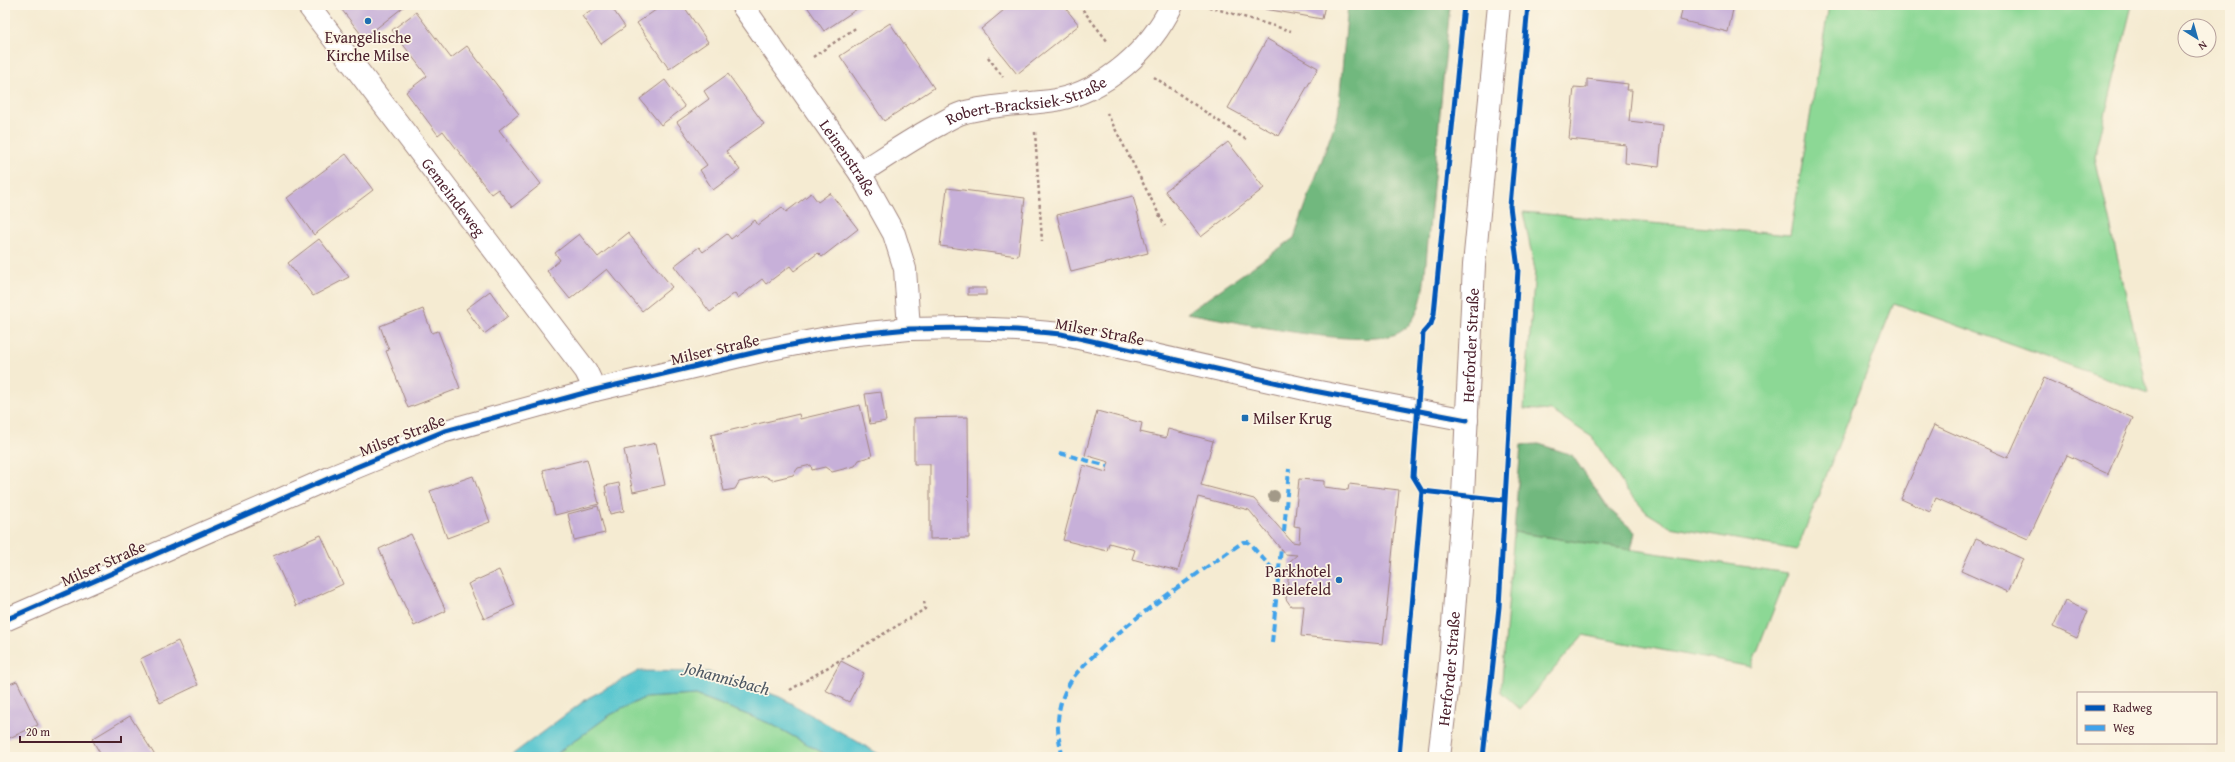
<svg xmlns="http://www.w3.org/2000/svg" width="2235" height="762" font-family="'Gentium Book Plus',serif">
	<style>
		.green { fill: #8cd895; stroke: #6b7c60 }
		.forest { fill: #71b87e; stroke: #5e6c54 }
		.water { fill: #59c6cf; stroke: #52727d }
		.building { fill: #c7b0d9 }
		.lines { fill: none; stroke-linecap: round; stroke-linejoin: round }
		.minor-casing { stroke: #a0857e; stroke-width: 24 }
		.major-casing { stroke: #a0857e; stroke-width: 24 }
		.path { stroke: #a0857e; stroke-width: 2.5; stroke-dasharray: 3 3; stroke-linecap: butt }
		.minor { stroke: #fff; stroke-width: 22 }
		.major { stroke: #fff; stroke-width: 22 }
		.quiet { stroke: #40a2eb; stroke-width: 4; stroke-dasharray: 8 4; stroke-linecap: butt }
		.cycleway-casing { stroke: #fcf5e5; stroke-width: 8 }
		.cycleway { stroke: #0057b8; stroke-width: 5 }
		.tree { fill: #a29988 }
		.poi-dot { fill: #1f6fb2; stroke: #fcf5e5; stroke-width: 1.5 }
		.labels { text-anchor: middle; stroke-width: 3.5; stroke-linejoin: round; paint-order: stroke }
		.poi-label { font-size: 16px; fill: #4a1f2b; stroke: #fcf5e5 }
		.street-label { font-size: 16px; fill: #4a1f2b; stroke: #fcf5e5 }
		.water-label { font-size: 17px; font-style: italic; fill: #4f5964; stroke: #fcf5e5 }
	</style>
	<rect width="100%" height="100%" fill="#fcf5e5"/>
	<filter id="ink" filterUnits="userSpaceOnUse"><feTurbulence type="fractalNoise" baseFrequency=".025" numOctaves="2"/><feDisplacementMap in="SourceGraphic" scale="8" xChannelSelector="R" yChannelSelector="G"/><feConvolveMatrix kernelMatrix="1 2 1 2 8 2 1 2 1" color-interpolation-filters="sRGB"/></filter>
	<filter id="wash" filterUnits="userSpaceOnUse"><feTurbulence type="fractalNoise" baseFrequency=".012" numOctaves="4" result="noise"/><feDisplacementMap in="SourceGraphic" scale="16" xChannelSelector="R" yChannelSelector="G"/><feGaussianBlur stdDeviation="0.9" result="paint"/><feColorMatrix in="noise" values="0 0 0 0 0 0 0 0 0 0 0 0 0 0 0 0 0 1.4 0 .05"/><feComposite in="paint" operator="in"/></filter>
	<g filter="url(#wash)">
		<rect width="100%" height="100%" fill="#f5ebd2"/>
		<g class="green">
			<polygon points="1829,5 2132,5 2095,157 2148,393 1894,303 1797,550 1670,527 1646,512 1626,489 1592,437 1552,411 1524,409 1535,270 1523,212 1790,235"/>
			<polygon points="1514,532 1788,573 1751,667 1583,635 1520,709 1501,692"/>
			<polygon points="696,695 771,724 830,757 552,757 610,715 644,698"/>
		</g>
		<g class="forest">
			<path d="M1348 5H1450L1425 273C1423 294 1420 320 1400 332 1366 352 1230 320 1187 313L1294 238 1338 115Z"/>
			<polygon points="1539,444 1572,455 1608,508 1635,532 1631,550 1514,532 1521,445"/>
		</g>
		<polygon class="water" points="639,671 709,672 780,697 884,757 830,757 771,724 696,695 644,698 610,715 552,757 509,757 588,698"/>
		<g id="blocks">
			<g class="building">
				<polygon points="338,5 406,5 364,38"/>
				<polygon points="599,5 610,5 625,27 601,44 582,16"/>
				<polygon points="663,5 683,5 708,42 669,69 637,23"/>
				<polygon points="806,5 863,5 824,31"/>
				<polygon points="1010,5 1063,5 1079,25 1017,74 981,29"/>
				<polygon points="1266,5 1325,5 1322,19 1265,9"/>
				<polygon points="1683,5 1734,5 1728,32 1680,20"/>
				<polygon points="416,12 451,58 467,46 519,114 499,130 541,184 512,207 498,189 491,194 443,131 438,135 406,92 427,76 392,30"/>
				<polygon points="890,23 934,88 884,121 840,56"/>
				<polygon points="1267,39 1318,68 1279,136 1228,108"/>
				<polygon points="728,74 764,124 726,151 740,170 713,190 700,170 707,165 677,122 709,99 704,91"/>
				<polygon points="1587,79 1628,84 1627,90 1632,90 1629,121 1663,125 1659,167 1625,163 1626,145 1569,139 1574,87 1587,88"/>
				<polygon points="665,80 685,107 661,125 640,99"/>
				<polygon points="1228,142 1264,188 1201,237 1165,191"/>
				<polygon points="346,154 373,190 314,235 287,198"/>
				<polygon points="947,188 1025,198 1018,256 940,246"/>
				<polygon points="811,193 818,202 830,193 858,229 822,257 818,253 794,271 790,266 766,284 762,279 738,298 735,293 710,312 674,266 699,247 703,252 727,234 731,239 755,220 758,225 782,207 786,212"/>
				<polygon points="1133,196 1148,253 1071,272 1057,215"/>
				<polygon points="628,233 672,287 642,311 607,269 570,299 547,271 560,260 555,253 579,234 598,257"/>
				<polygon points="319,239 349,277 313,296 288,263"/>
				<rect x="968" y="288" width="18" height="7"/>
				<polygon points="490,291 508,316 484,334 466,309"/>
				<polygon points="423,309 432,333 438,331 460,388 408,408 386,351 389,350 380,326"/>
				<polygon points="2044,378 2133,418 2108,474 2067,455 2028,539 1936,498 1930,512 1901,499 1934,425 2008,458"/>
				<polygon points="881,392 886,421 870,424 865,394"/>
				<polygon points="860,405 872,456 859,460 855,466 832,472 825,467 812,470 811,465 798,468 793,475 772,480 765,476 739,482 735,489 724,491 711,435 799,414 800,419"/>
				<polygon points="1097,411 1142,423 1140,432 1166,438 1168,429 1213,441 1201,485 1254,499 1292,542 1299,543 1300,527 1294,526 1299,479 1324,481 1324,487 1348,490 1349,484 1399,490 1383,644 1301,636 1304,606 1291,606 1286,599 1290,561 1297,555 1285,554 1249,510 1198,497 1178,571 1132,559 1135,550 1109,543 1107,551 1063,540 1083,465 1106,472 1109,462 1085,455"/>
				<polygon points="968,417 969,538 930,539 930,464 914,464 914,418"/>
				<polygon points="656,443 665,485 633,492 624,450"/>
				<polygon points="587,459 599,504 555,515 543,470"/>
				<polygon points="473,476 490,522 447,538 430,491"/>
				<polygon points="619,483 624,511 610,514 605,486"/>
				<polygon points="598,506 605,533 574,540 568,514"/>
				<polygon points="411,534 446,611 414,626 379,549"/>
				<polygon points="321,535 343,584 296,606 273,556"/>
				<polygon points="1976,538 2023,559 2008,592 1961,571"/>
				<polygon points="499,570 515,605 484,619 468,584"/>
				<polygon points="2065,601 2088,611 2077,638 2053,627"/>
				<polygon points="178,641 198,685 160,703 140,659"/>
				<polygon points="841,661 864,673 849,702 825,690"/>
				<polygon points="17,681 38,725 5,740 5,686"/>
				<polygon points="130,716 156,757 102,757 92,739"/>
			</g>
		</g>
	</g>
	<g filter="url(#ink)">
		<use href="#blocks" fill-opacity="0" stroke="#a0857e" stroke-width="1"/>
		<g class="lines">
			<g class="minor-casing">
				<g id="minor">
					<path id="s1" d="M308 5 586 371 595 390"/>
					<path id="s2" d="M742 5 860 173 894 234 905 269 909 329"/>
					<path id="s3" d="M860 173C887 156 913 138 940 124 947 120 955 115 962 113 993 104 1024 105 1056 100 1106 90 1150 50 1172 5"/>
				</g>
			</g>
			<g class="major-casing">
				<g id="major">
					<polyline points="5,620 332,477 442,432 595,390 761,351 822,339 857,334 909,329 966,328 1017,330 1061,334 1314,391 1467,420"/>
					<path id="s4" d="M1439 757 1449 675 1463 496 1474 265 1499 5"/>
				</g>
			</g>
			<g class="path">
				<polyline points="1079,5 1108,42"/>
				<polyline points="1203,5 1291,31"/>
				<polyline points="813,57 857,27"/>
				<polyline points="988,57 1003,77"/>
				<polyline points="1154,77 1248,141"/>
				<polyline points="1107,113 1165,226"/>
				<polyline points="1035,132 1042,241"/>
				<polyline points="790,690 925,609 924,600"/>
			</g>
			<use href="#minor" class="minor"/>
			<use href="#major" class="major"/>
			<g class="quiet">
				<polyline points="1059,453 1108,466"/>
				<polyline points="1284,532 1289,469"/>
				<polyline points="1272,643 1281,548"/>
				<path d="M1063 757C1056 733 1055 709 1068 686 1076 671 1090 659 1102 648 1144 608 1195 576 1243 542H1248L1278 575"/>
			</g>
			<g class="cycleway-casing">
				<g id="cycleway">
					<polyline points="1422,491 1504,500"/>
					<polyline points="5,620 332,477 442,432 595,390 761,351 822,339 857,334 909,329 966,328 1017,330 1061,334 1314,391 1467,420"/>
					<polyline points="1399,757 1422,491 1413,476 1423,333 1431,324 1434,314 1464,5"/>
					<polyline points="1483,757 1499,607 1518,269 1510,206 1528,5"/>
				</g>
			</g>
			<use href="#cycleway" class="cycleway"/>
		</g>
		<circle class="tree" cx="1274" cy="496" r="6"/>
	</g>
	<g class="poi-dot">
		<circle cx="368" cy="21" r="4"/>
		<rect x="1241" y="414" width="8" height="8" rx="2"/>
		<circle cx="1339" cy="580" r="4"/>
	</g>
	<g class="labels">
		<g class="poi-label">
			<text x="368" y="43">Evangelische<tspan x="368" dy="18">Kirche Milse</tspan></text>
			<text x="1253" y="424" text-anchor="start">Milser Krug</text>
			<text x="1331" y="577" text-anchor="end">Parkhotel<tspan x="1331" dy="18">Bielefeld</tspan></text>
		</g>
		<g class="street-label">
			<text dy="6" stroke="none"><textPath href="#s3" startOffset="184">Robert-Bracksiek-Straße</textPath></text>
			<text dy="6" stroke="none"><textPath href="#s2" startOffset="186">Leinenstraße</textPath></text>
			<text dy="6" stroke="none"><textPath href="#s1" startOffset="241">Gemeindeweg</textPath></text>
			<text transform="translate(1100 331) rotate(11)" y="6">Milser Straße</text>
			<text dy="6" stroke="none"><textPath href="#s4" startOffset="413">Herforder Straße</textPath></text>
			<text transform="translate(715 349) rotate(-13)" y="6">Milser Straße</text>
			<text transform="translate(402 435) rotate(-21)" y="6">Milser Straße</text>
			<text transform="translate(103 563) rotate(-24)" y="6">Milser Straße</text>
			<text dy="6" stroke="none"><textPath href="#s4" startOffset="89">Herforder Straße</textPath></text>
		</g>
		<g class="water-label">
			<text transform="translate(727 678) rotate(15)" y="6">Johannisbach</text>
		</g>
	</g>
	<rect width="2235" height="762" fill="none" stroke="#fcf5e5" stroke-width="20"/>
	<rect x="2077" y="692" width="140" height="52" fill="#fcf5e5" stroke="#b59f9b"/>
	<rect x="2085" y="705" width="20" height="6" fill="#0057b8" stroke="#b59f9b"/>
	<text x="2113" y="712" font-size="12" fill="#4a1f2b">Radweg</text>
	<rect x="2085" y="725" width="20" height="6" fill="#40a2eb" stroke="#b59f9b"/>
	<text x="2113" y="732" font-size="12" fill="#4a1f2b">Weg</text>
	<g transform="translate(2197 38) rotate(143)"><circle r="19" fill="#fcf5e5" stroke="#b59f9b"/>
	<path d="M0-3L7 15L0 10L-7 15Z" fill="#1f6fb2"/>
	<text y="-6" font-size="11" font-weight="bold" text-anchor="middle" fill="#4a1f2b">N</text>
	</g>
	<path d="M20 736v6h101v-6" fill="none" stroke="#4a1f2b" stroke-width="2"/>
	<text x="26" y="736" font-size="12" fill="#4a1f2b" stroke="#fcf5e5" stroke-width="3" paint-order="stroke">20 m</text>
</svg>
